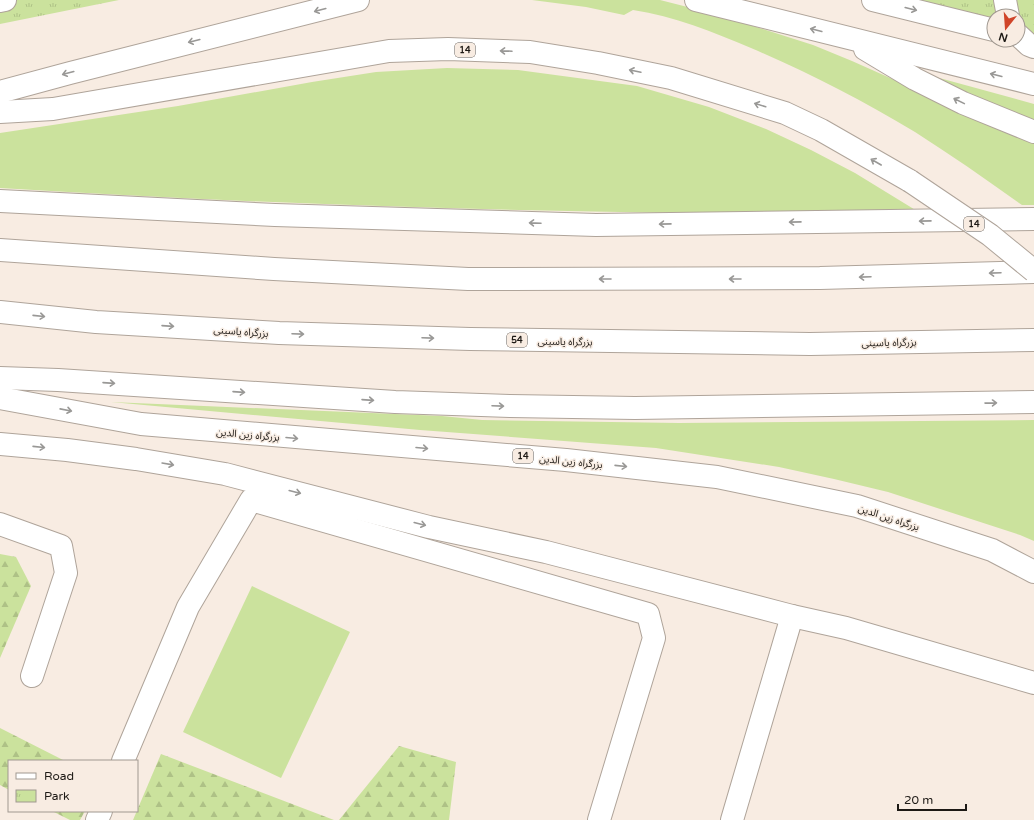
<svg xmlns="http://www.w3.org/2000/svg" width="1034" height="820" font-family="'Varela Round','Noto Sans Arabic',sans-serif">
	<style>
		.green { fill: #cbe29d }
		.forest { fill: url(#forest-firs) }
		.park { fill: url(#park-tufts) }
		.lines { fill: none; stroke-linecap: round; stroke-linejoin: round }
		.minor-casing { stroke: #afa49a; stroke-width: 24 }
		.highway-casing { stroke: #afa49a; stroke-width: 24 }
		.minor { stroke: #fff; stroke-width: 22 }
		.highway { stroke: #fff; stroke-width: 22 }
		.highway-bridge-casing { stroke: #afa49a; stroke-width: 24; stroke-linecap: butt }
		.highway-bridge { stroke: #fff; stroke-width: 22 }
		.oneway { stroke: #999896 }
		.labels { text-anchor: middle; stroke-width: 3; stroke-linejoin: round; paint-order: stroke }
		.shield { fill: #f8ece2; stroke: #5f5852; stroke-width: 1 }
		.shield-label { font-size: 9px; font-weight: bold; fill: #1d1915 }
		.street-label { font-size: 10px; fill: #1d1915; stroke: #f8ece2 }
	</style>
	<defs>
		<pattern id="forest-firs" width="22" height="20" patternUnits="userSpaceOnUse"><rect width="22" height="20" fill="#cbe29d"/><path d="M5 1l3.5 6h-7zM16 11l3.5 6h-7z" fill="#aec186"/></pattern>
		<pattern id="park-tufts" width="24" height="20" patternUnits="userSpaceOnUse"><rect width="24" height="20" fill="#cbe29d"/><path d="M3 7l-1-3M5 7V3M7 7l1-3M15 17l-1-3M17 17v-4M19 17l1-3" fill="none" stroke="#aec186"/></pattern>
	</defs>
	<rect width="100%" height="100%" fill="#f8ece2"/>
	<g class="green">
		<path d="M532 0H660L715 14 813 45 852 61 1034 142V205H1022C987 180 951 155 915 132 862 100 807 72 751 48 713 32 674 16 633 10L624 15 586 7Z"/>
		<path d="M447 68 518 70 637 86 709 107 766 129 811 150 855 173 917 211C837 212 757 213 677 213 451 210 225 202 0 188V133L178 106 312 82 376 72Z"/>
		<polygon points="932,76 1034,104 1034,123 985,101"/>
		<polygon points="111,402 442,416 482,420 679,423 1034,420 1034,541 1020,535 888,492 834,479 779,467 656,448 420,430"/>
		<polygon points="252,586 350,632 281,778 183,732"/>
	</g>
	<g class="forest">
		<polygon points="0,554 16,557 31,586 0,658"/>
		<polygon points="0,728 65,761 9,761 9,790 0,785"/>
		<polygon points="399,746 456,762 449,820 339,820"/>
		<polygon points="161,754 334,820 133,820"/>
		<polygon points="52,811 85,811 80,820 70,820"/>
	</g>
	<g class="park">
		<polygon points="0,0 119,0 0,24"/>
		<polygon points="864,0 1034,0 1034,45 1018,40 1018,16 994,16 994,35"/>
	</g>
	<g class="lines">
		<g class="minor-casing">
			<g id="minor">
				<polyline points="873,0 994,30"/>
				<polyline points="1005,0 1008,16"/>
				<polyline points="0,1 5,0"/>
				<polyline points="1018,35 1029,45 1034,47"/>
				<polyline points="0,444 67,450 136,459 225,474 429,527 546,552 792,616 846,628 1034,683"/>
				<polyline points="0,524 61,546 66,573 32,676"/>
				<polyline points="123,761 188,607 251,500 648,614 654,638 599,820"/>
				<polyline points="97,820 101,811"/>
				<polyline points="732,820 792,616"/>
			</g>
		</g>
		<g class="highway-casing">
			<g id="highway">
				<polyline points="696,0 1034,84"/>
				<polyline points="865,49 915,79 963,103 1034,132"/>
				<polyline points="0,92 70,73 358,0"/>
				<polyline points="0,112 53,109 389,51 448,49 530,52 598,63 671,78 785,113 821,130 910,181"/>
				<polyline points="0,201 275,215 596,225 1034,219"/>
				<polyline points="0,250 274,269 468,279 820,278 1034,272"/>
				<polyline points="0,312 96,322 279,333 470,339 810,344 1034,340"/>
				<polyline points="0,378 58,380 395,402 510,406 635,408 1034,402"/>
				<polyline points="0,398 141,424 566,460 717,477 857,506 992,550 1034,572"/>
			</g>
		</g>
		<use href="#minor" class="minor"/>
		<use href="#highway" class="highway"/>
		<g class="highway-bridge-casing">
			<polyline id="highway-bridge" points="910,181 990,235 1034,271"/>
		</g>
		<use href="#highway-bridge" class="highway-bridge"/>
	</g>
	<defs><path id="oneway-shaft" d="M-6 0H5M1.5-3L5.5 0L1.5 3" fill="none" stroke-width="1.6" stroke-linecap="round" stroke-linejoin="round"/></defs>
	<g class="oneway">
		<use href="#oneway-shaft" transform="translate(911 9) rotate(14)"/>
		<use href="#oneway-shaft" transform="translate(320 10) rotate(165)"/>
		<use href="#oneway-shaft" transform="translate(816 30) rotate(-166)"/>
		<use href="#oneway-shaft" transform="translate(194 41) rotate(166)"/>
		<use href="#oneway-shaft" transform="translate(506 51) rotate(-178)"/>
		<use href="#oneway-shaft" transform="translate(635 71) rotate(-168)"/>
		<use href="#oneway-shaft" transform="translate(68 73) rotate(165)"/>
		<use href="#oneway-shaft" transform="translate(996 75) rotate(-166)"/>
		<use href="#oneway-shaft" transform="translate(959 101) rotate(-154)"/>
		<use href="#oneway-shaft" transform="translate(760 105) rotate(-163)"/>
		<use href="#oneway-shaft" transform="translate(876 162) rotate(-150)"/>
		<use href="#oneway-shaft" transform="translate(925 221) rotate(179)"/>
		<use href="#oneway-shaft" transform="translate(795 222) rotate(179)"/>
		<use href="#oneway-shaft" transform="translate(535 223) rotate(-178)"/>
		<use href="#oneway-shaft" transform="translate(665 224) rotate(179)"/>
		<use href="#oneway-shaft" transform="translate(995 273) rotate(178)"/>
		<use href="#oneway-shaft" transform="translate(865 277) rotate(178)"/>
		<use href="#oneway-shaft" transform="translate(605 279) rotate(-180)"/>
		<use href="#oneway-shaft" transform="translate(735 279) rotate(180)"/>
		<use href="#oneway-shaft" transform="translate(39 316) rotate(6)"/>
		<use href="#oneway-shaft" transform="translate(168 326) rotate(4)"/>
		<use href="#oneway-shaft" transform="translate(298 334) rotate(2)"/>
		<use href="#oneway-shaft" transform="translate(428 338) rotate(2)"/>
		<use href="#oneway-shaft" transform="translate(109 383) rotate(4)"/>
		<use href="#oneway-shaft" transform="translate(239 392) rotate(4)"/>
		<use href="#oneway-shaft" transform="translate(368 400) rotate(4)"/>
		<use href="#oneway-shaft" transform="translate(991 403) rotate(-1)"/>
		<use href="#oneway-shaft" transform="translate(498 406) rotate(2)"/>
		<use href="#oneway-shaft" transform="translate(66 410) rotate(11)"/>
		<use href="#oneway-shaft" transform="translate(292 438) rotate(5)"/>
		<use href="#oneway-shaft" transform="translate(39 447) rotate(6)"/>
		<use href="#oneway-shaft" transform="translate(422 448) rotate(5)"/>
		<use href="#oneway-shaft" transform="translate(168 464) rotate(10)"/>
		<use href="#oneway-shaft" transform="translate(621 466) rotate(6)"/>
		<use href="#oneway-shaft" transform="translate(295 492) rotate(14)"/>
		<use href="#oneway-shaft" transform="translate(420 524) rotate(14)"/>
	</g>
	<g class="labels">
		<g class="shield">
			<rect x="455" y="43" width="20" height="14" rx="3"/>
			<rect x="964" y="217" width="20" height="14" rx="3"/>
			<rect x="507" y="333" width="20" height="14" rx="3"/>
			<rect x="513" y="449" width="20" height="14" rx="3"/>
		</g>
		<g class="shield-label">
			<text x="465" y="53">14</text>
			<text x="974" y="227">14</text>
			<text x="517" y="343">54</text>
			<text x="523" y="459">14</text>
		</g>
		<g class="street-label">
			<text transform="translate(241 331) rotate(4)" y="4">بزرگراه یاسینی</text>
			<text transform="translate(565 341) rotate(1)" y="4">بزرگراه یاسینی</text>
			<text transform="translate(889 342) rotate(-1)" y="4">بزرگراه یاسینی</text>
			<text transform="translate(248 434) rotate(5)" y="4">بزرگراه زین الدین</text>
			<text transform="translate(571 461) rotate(6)" y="4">بزرگراه زین الدین</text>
			<text transform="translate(889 517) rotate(18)" y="4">بزرگراه زین الدین</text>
		</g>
	</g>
	<rect x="8" y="760" width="130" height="52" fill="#f8ece2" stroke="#a09890"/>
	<rect x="16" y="773" width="20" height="6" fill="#ffffff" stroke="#a09890"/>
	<text x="44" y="780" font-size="12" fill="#1d1915">Road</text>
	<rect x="16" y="790" width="20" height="12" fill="url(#park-tufts)" stroke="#a09890"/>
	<text x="44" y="800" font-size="12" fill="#1d1915">Park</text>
	<g transform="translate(1006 28) rotate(197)"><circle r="19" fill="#f8ece2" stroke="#a09890"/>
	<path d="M0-3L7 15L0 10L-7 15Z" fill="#d04529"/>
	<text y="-6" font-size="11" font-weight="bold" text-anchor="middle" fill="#1d1915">N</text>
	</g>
	<path d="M898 804v6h68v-6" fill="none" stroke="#1d1915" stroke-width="2"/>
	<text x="904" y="804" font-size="12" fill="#1d1915" stroke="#f8ece2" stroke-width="3" paint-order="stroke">20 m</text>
</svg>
